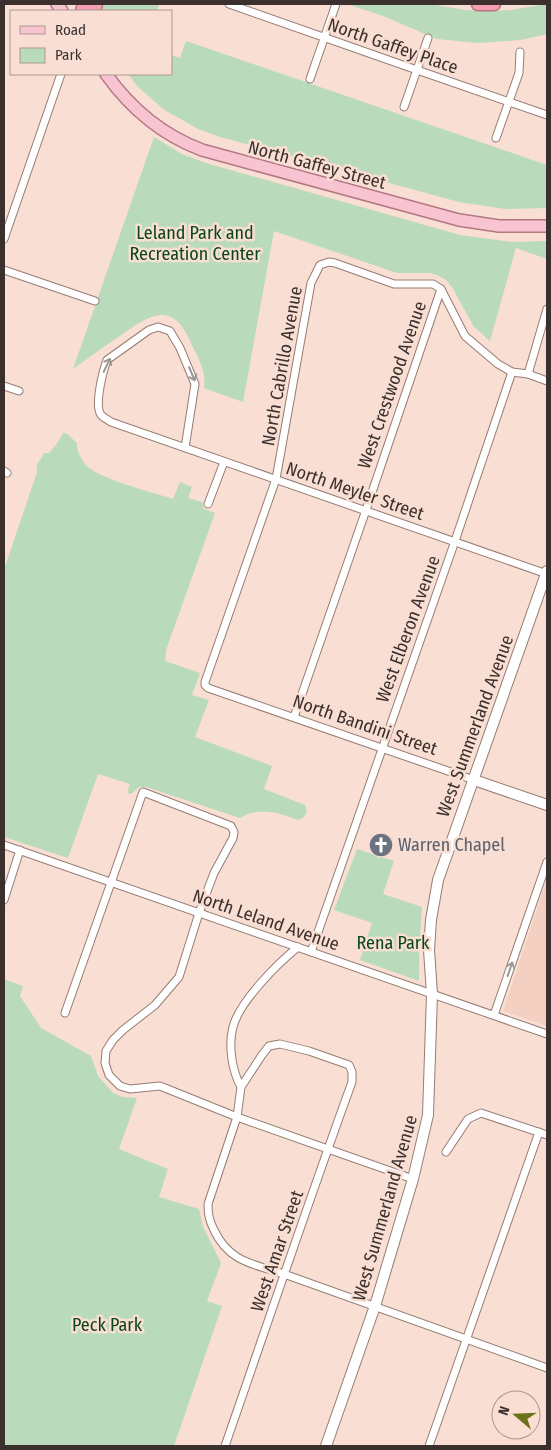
<svg xmlns="http://www.w3.org/2000/svg" width="551" height="1450" font-family="'Fira Sans Condensed',sans-serif">
	<style>
		.built { fill: #f4d0c3 }
		.green { fill: #b9dbbb }
		.lines { fill: none; stroke-linecap: round; stroke-linejoin: round }
		.street-casing { stroke: #957c73; stroke-width: 9 }
		.secondary-casing { stroke: #957c73; stroke-width: 12 }
		.primary-casing { stroke: #b37784; stroke-width: 14 }
		.highway-casing { stroke: #b37784; stroke-width: 15 }
		.street { stroke: #fff; stroke-width: 7 }
		.secondary { stroke: #fff; stroke-width: 10 }
		.primary { stroke: #f8c4d1; stroke-width: 11 }
		.highway { stroke: #f49db3; stroke-width: 12 }
		.oneway { stroke: #9d9896 }
		.labels { text-anchor: middle; stroke-width: 5; stroke-linejoin: round; paint-order: stroke }
		.street-label { font-size: 18px; fill: #3b302d; stroke: #f9ded3 }
		.park-label { font-size: 18px; fill: #094718; stroke: #f9ded3 }
		.worship-label { font-size: 18px; fill: #5b616d; stroke: #f9ded3; text-anchor: start }
	</style>
	<rect width="100%" height="100%" fill="#f9ded3"/>
	<polygon class="built" points="547,879 547,1026 503,1011"/>
	<g class="green">
		<polygon points="104,4 159,4 157,11 102,11"/>
		<polygon points="347,4 430,4 465,10 487,11 511,10 547,4 547,34 521,40 478,43 437,39 383,16"/>
		<polygon points="186,41 547,165 547,208 505,209 459,202 220,137 198,129 163,109 138,87 128,74 171,74 171,55 180,58"/>
		<path d="M154 137 182 154 206 163 460 235 512 242 547 241V259L516 248 490 341 474 327 452 287 446 280 437 275 429 273H397L274 231 243 402 204 388C207 371 197 356 190 341 171 297 145 318 117 338 102 348 88 358 73 369Z"/>
		<path d="M63 433H66L77 443C76 449 81 459 85 464 95 478 155 493 173 499L180 482 192 487 188 498 202 502 204 509 215 513 166 650 165 661 200 673 192 695 209 700 195 737 272 766 264 789 305 805 307 811 304 817 299 820C279 813 260 806 240 818L146 787H139L131 794 127 793 130 784 98 774 68 858 4 837V570L37 472C35 462 41 461 44 453H49L56 445Z"/>
		<polygon points="357,849 394,861 383,894 422,907 419,949 419,981 360,960 372,923 334,910"/>
		<polygon points="4,979 23,986 20,996 41,1028 91,1056 98,1076 113,1093 123,1097 137,1098 119,1149 168,1169 159,1197 199,1209 203,1227 221,1263 207,1301 222,1306 174,1446 4,1446"/>
	</g>
	<g class="lines">
		<g class="street-casing">
			<g id="street">
				<polyline points="229,4 417,70 547,115"/>
				<polyline points="310,79 336,4"/>
				<polyline points="404,107 428,38"/>
				<polyline points="496,138 519,73 520,52"/>
				<polyline points="4,239 61,74"/>
				<polyline points="4,270 95,301"/>
				<polyline points="528,374 547,309"/>
				<polyline points="4,386 19,391"/>
				<path d="M185 448 195 384 180 348 170 331 158 327 149 330 107 360C103 371 94 405 101 415 104 418 108 420 111 422L547 574"/>
				<polyline points="4,471 7,473"/>
				<polyline points="208,504 224,462"/>
				<polyline points="294,717 366,510 441,289"/>
				<polyline points="474,780 208,688 205,685 205,682 276,479 311,283 320,265 329,262 335,263 394,284 433,284 441,289 465,336 498,364 512,372 528,374 547,381"/>
				<polyline points="4,845 547,1034"/>
				<polyline points="4,900 20,850"/>
				<polyline points="311,952 455,541 512,372"/>
				<polyline points="65,1013 143,792 231,826 234,832 233,838 214,873 199,913 179,977 155,1005 123,1030 113,1040 106,1051 105,1063 109,1075 120,1086 130,1089 160,1086 237,1117 413,1179"/>
				<polyline points="494,1015 547,862"/>
				<path d="M241 1087C232 1071 228 1045 233 1027 239 1002 278 963 298 947"/>
				<polyline points="446,1152 468,1119 481,1113 547,1135"/>
				<path d="M225 1446C267 1325 308 1203 352 1082V1072L349 1065 309 1051 280 1044 269 1046 262 1055 241 1087 237 1117 208 1204C208 1214 209 1220 214 1230 229 1262 253 1264 284 1274L547 1368"/>
				<polyline points="429,1446 539,1132"/>
			</g>
		</g>
		<g class="secondary-casing">
			<g id="secondary">
				<polyline points="474,780 547,805"/>
				<polyline points="326,1446 375,1306 413,1179 428,1115 432,994 429,950 431,920 438,880 547,571"/>
			</g>
		</g>
		<g class="primary-casing">
			<g id="primary">
				<polyline points="57,4 62,11"/>
				<path d="M106 74C131 109 162 135 202 150L459 220 499 226H547"/>
			</g>
		</g>
		<g class="highway-casing">
			<g id="highway">
				<polyline points="478,4 494,4"/>
				<polyline points="82,11 84,4"/>
				<polyline points="94,11 96,4"/>
			</g>
		</g>
		<use href="#street" class="street"/>
		<use href="#secondary" class="secondary"/>
		<use href="#primary" class="primary"/>
		<use href="#highway" class="highway"/>
	</g>
	<defs><path id="oneway-shaft" d="M-6 0H5M1.5-3L5.5 0L1.5 3" fill="none" stroke-width="1.6" stroke-linecap="round" stroke-linejoin="round" transform="scale(1.25)"/></defs>
	<g class="oneway">
		<use href="#oneway-shaft" transform="translate(107 365) rotate(-64)"/>
		<use href="#oneway-shaft" transform="translate(192 374) rotate(67)"/>
		<use href="#oneway-shaft" transform="translate(510 969) rotate(-71)"/>
	</g>
	<defs>
		<g id="church-disc" transform="scale(1.25)"><circle r="9.5" fill="#6b7280" stroke="#f9ded3"/><path d="M-1.2-6h2.4v3.5h3.3v2.4h-3.3V6h-2.4V-.1h-3.3v-2.4h3.3Z" fill="#fff"/></g>
	</defs>
	<g fill-rule="evenodd">
		<use href="#church-disc" x="381" y="845"/>
	</g>
	<g class="labels">
		<g class="street-label">
			<text transform="translate(393 46) rotate(19)" y="6">North Gaffey Place</text>
			<text transform="translate(317 165) rotate(15)" y="6">North Gaffey Street</text>
			<text transform="translate(282 366) rotate(-80)" y="6">North Cabrillo Avenue</text>
			<text transform="translate(392 385) rotate(-71)" y="6">West Crestwood Avenue</text>
			<text transform="translate(355 491) rotate(19)" y="6">North Meyler Street</text>
			<text transform="translate(408 629) rotate(-70)" y="6">West Elberon Avenue</text>
			<text transform="translate(365 725) rotate(19)" y="6">North Bandini Street</text>
			<text transform="translate(475 726) rotate(-70)" y="6">West Summerland Avenue</text>
			<text transform="translate(266 920) rotate(19)" y="6">North Leland Avenue</text>
			<text transform="translate(385 1208) rotate(-74)" y="6">West Summerland Avenue</text>
			<text transform="translate(277 1251) rotate(-71)" y="6">West Amar Street</text>
		</g>
		<g class="park-label">
			<text x="195" y="239">Leland Park and<tspan x="195" dy="21">Recreation Center</tspan></text>
			<text x="393" y="949">Rena Park</text>
			<text x="107" y="1331">Peck Park</text>
		</g>
		<g class="worship-label">
			<text x="398" y="851">Warren Chapel</text>
		</g>
	</g>
	<rect width="551" height="1450" fill="none" stroke="#3b302d" stroke-width="10"/>
	<rect x="10" y="10" width="162" height="65" fill="#f9ded3" stroke="#ad9891"/>
	<rect x="20" y="26" width="25" height="8" fill="#f8c4d1" stroke="#ad9891"/>
	<text x="55" y="35" font-size="15" fill="#3b302d">Road</text>
	<rect x="20" y="48" width="25" height="15" fill="#b9dbbb" stroke="#ad9891"/>
	<text x="55" y="60" font-size="15" fill="#3b302d">Park</text>
	<g transform="translate(516 1415) rotate(289)"><circle r="24" fill="#f9ded3" stroke="#ad9891"/>
	<path d="M0-4L9 19L0 12L-9 19Z" fill="#6c721a"/>
	<text y="-8" font-size="14" font-weight="bold" text-anchor="middle" fill="#3b302d">N</text>
	</g>
</svg>
